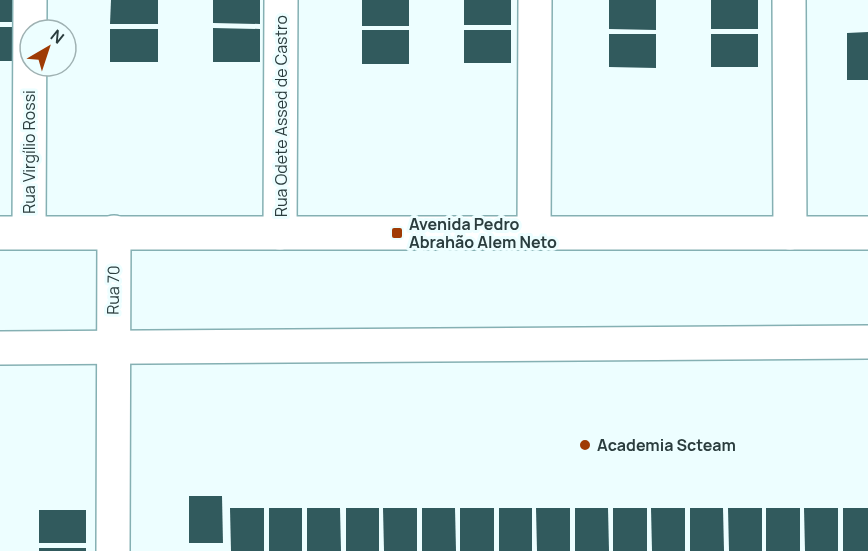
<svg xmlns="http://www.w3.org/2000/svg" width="868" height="551" font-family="Manrope,sans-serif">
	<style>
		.building { fill: #315a5d }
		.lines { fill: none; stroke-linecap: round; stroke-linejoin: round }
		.minor-casing { stroke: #85b0b3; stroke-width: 36 }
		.tertiary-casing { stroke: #85b0b3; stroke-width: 36 }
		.minor { stroke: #fff; stroke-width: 33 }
		.tertiary { stroke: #fff; stroke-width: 33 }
		.poi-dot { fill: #9f3b05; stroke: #edfeff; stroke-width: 2 }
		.labels { text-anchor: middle; stroke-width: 6; stroke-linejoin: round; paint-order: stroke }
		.street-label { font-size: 16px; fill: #2b3d3e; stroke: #edfeff }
		.poi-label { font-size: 16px; font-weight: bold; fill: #2b3d3e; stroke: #edfeff; text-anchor: start }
	</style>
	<rect width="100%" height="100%" fill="#edfeff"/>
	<g class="building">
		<rect x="0" y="0" width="12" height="22"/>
		<polygon points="111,0 158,0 158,24 110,24"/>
		<polygon points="213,0 260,0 260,24 213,23"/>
		<rect x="362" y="0" width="47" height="26"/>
		<rect x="464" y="0" width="47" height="25"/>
		<polygon points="609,0 656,0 656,30 609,29"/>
		<rect x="711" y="0" width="47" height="29"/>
		<rect x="0" y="27" width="12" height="34"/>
		<polygon points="213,28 260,29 260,62 213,62"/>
		<rect x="110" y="29" width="48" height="33"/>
		<rect x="362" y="30" width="47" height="34"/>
		<rect x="464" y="30" width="47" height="33"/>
		<polygon points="868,32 868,80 847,80 847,33"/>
		<polygon points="609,34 656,34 656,68 609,67"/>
		<rect x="711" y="34" width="47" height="33"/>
		<polygon points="189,496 222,496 223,543 189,543"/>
		<polygon points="230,508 264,508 264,551 231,551"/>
		<rect x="269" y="508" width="33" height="43"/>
		<polygon points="307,508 340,508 341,551 307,551"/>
		<rect x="346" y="508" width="33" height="43"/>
		<polygon points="383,508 417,508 417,551 384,551"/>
		<polygon points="422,508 455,508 456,551 422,551"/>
		<rect x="460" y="508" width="34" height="43"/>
		<rect x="499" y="508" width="33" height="43"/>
		<polygon points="536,508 570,508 570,551 537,551"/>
		<polygon points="575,508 608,508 609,551 575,551"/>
		<rect x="613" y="508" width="34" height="43"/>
		<polygon points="651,508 685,508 685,551 652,551"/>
		<polygon points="690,508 723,508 724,551 690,551"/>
		<polygon points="728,508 762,508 762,551 729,551"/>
		<rect x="766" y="508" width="34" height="43"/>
		<polygon points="804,508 838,508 838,551 805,551"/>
		<rect x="843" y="508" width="25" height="43"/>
		<rect x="39" y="510" width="47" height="33"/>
		<rect x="39" y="548" width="47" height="3"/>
	</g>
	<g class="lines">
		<g class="minor-casing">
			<g id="minor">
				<polyline points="789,0 790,233"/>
				<polyline points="29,232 30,0"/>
				<polyline points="280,233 281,0"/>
				<polyline points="534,233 535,0"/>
				<polyline points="113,551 114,232"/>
			</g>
		</g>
		<g class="tertiary-casing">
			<g id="tertiary">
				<polyline points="0,233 868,233"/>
				<polyline points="0,348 868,342"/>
			</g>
		</g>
		<use href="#minor" class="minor"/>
		<use href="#tertiary" class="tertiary"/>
	</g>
	<g class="poi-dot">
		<rect x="391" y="227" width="12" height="12" rx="3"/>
		<circle cx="585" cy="445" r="6"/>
	</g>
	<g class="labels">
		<g class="street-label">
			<text transform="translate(281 116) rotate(-90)" y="6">Rua Odete Assed de Castro</text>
			<text transform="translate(29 152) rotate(-90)" y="6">Rua Virgílio Rossi</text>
			<text transform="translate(113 290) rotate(-89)" y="6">Rua 70</text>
		</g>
		<g class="poi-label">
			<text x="409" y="230">Avenida Pedro<tspan x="409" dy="18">Abrahão Alem Neto</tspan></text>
			<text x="597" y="451">Academia Scteam</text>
		</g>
	</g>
	<g transform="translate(48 48) rotate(39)"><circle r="28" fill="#edfeff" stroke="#9fb1b2" stroke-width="1.5"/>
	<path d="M0-4.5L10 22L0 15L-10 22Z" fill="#9f3b05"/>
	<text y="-9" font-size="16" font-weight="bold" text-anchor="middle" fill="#2b3d3e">N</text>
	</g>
</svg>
